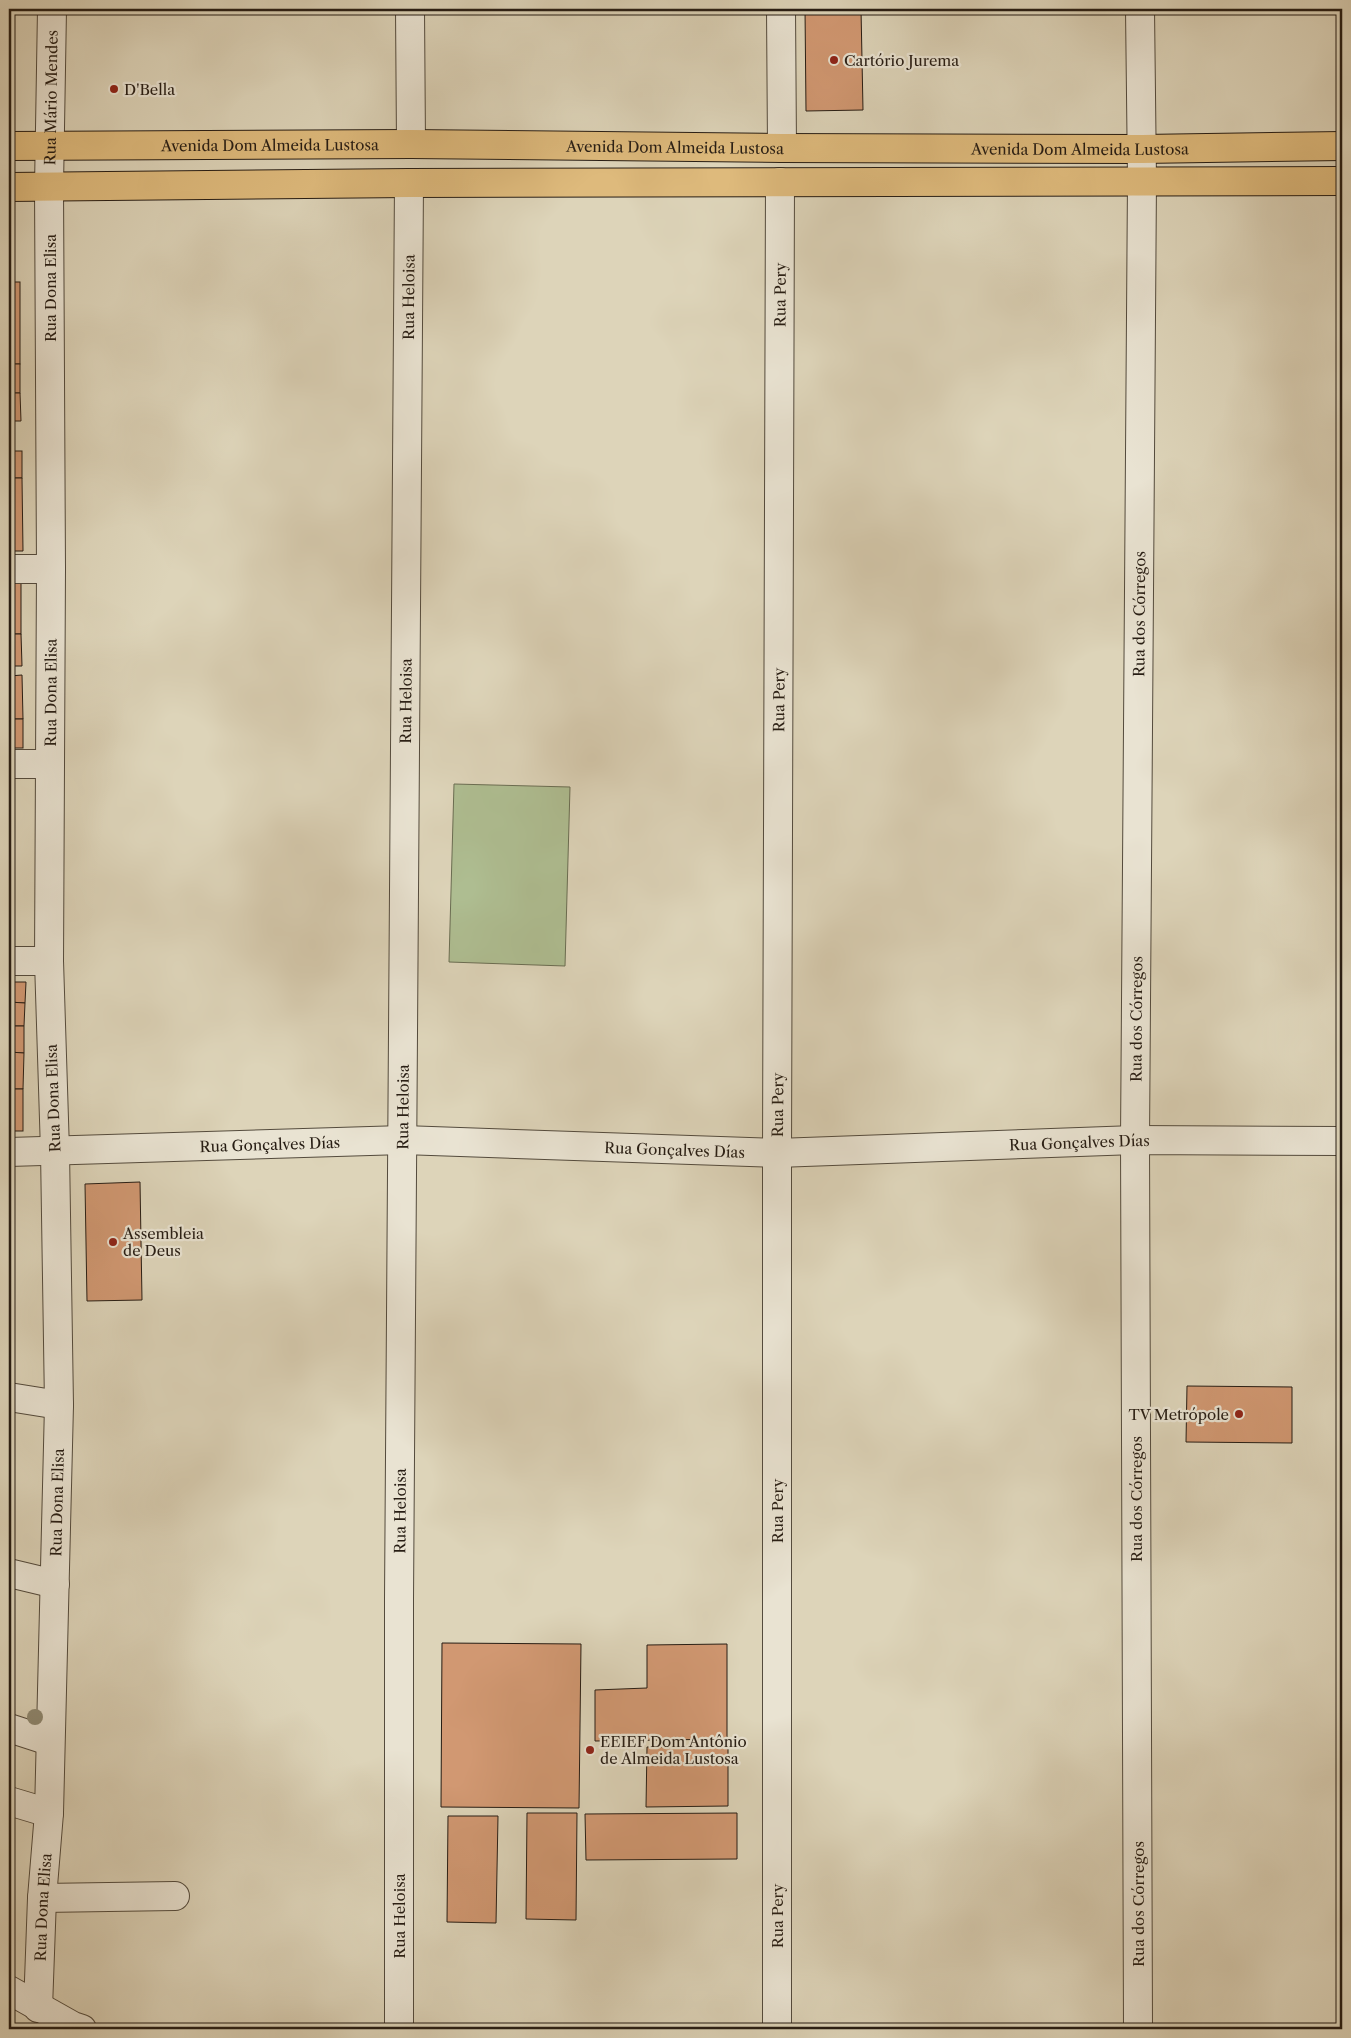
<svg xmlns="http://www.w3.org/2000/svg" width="1351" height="2038" viewBox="0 0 1351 2038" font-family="'Libre Caslon Text',serif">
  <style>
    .green { fill: #aebd91; stroke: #6a6d52 }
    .building { fill: #d19872; stroke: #271d14 }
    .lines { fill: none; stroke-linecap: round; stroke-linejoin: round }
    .street-casing { stroke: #544b3d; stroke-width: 30 }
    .primary-casing { stroke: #271d14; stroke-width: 30 }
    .street { stroke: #e9e3d2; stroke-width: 28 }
    .primary { stroke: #deba7c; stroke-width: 28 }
    .tree { fill: #8f8a73 }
    .poi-dot { fill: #8f2418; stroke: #e9e3d2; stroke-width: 2 }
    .labels { text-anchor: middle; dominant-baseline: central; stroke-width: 4.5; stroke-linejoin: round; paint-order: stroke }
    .poi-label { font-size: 15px; fill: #271d14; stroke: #e9e3d2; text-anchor: start }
    .street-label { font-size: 15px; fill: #271d14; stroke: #e9e3d2 }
  </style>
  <rect width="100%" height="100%" fill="#ddd4b9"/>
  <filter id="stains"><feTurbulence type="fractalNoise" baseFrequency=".004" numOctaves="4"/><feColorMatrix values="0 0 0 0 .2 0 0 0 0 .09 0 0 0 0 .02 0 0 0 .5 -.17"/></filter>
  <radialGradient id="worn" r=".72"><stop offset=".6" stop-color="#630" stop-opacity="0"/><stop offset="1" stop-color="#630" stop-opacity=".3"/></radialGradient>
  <path class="green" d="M 454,784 L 570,787 L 565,966 L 449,962 Z"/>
  <g class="building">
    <path d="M 805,9 L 861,9 L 863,110 L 806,111 Z"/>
    <rect x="9" y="282" width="11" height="82"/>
    <rect x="9" y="364" width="11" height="29"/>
    <path d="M 9,393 L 20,393 L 21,421 L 9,421 Z"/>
    <rect x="9" y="451" width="13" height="27"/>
    <path d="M 9,478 L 22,478 L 23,551 L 9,551 Z"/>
    <rect x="9" y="575" width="12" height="59"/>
    <path d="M 9,634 L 21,634 L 22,666 L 9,666 Z"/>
    <path d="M 22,675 L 23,719 L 9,719 L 9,676 Z"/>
    <rect x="9" y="719" width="14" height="29"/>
    <path d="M 9,785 L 12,785 L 11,803 L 9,803 Z"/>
    <path d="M 9,803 L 11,803 L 12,821 L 9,821 Z"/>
    <path d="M 9,821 L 12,821 L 11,838 L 9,838 Z"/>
    <rect x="9" y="838" width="2" height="19"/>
    <rect x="9" y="888" width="4" height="51"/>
    <path d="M 9,982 L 26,982 L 25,1003 L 9,1002 Z"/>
    <path d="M 9,1002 L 25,1003 L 24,1026 L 9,1026 Z"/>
    <path d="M 9,1026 L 24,1026 L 24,1053 L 9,1052 Z"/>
    <path d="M 9,1052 L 24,1053 L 23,1089 L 9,1089 Z"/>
    <rect x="9" y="1089" width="14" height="42"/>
    <path d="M 140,1182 L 142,1300 L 87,1301 L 85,1184 Z"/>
    <path d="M 1187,1386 L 1292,1387 L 1292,1443 L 1186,1442 Z"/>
    <path d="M 442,1643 L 581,1644 L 579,1808 L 441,1807 Z"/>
    <path d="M 727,1644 L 727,1739 L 595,1741 L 595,1690 L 647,1688 L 647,1645 Z"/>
    <path d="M 728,1746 L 728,1806 L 646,1807 L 647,1747 Z"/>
    <path d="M 527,1813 L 577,1813 L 576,1920 L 526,1919 Z"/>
    <path d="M 737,1813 L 737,1859 L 586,1860 L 585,1814 Z"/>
    <path d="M 448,1816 L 498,1816 L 496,1923 L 447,1922 Z"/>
  </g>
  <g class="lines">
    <g class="street-casing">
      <g id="street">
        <path d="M 410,9 L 411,144"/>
        <path d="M 781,9 L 782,148"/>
        <path d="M 9,569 L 51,569"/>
        <path d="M 9,764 L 50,764"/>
        <path d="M 9,961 L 49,961"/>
        <path id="s1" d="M 9,1152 L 403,1140 L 777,1153 L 1135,1140 L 1342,1141"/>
        <path d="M 9,1397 L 59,1405"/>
        <path d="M 9,1573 L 55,1584"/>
        <path d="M 9,1728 L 49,1741"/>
        <path d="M 9,1801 L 49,1813"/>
        <path d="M 42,1898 L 175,1896"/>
        <path d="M 9,1990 L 73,2026 L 82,2029"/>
        <path id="s2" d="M 38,2008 L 42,1898 L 49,1813 L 59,1405 L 55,1151 L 49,961 L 51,569 L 49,187 L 52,9"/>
        <path id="s3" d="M 399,2029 L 399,1599 L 409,183"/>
        <path id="s4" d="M 777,2029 L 777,1153 L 780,182"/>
        <path id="s5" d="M 1138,2029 L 1135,1140 L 1142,180 L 1140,9"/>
      </g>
    </g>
    <g class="primary-casing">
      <g id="primary">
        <path id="s6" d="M 9,146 L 411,144 L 782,148 L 1142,149 L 1342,146"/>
        <path d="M 9,187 L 409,183 L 1342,181"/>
      </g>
    </g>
    <use href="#street" class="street"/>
    <use href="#primary" class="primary"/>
  </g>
  <circle class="tree" cx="35" cy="1717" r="8"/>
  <g class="poi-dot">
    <circle cx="834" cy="60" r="5"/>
    <circle cx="114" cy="89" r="5"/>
    <circle cx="113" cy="1242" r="5"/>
    <circle cx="1239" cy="1414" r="5"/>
    <circle cx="590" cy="1750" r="5"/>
  </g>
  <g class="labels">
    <g class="poi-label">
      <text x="844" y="60">Cartório Jurema</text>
      <text x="124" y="89">D'Bella</text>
      <text x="123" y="1233">Assembleia<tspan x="123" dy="17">de Deus</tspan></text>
      <text x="1229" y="1414" text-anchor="end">TV Metrópole</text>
      <text x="600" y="1741">EEIEF Dom Antônio<tspan x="600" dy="17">de Almeida Lustosa</tspan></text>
    </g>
    <g class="street-label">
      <text stroke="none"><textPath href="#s2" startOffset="1911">Rua Mário Mendes</textPath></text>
      <text stroke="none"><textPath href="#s6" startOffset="261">Avenida Dom Almeida Lustosa</textPath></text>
      <text stroke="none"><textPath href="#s6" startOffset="666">Avenida Dom Almeida Lustosa</textPath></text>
      <text stroke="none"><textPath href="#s6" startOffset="1071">Avenida Dom Almeida Lustosa</textPath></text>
      <text transform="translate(50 288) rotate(-90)">Rua Dona Elisa</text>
      <text stroke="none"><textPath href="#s3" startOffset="1732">Rua Heloisa</textPath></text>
      <text stroke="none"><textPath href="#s4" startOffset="1734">Rua Pery</textPath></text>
      <text stroke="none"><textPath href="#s5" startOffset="1415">Rua dos Córregos</textPath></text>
      <text stroke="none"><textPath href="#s2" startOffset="1316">Rua Dona Elisa</textPath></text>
      <text stroke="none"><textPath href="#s3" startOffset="1328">Rua Heloisa</textPath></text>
      <text stroke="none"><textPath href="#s4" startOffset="1329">Rua Pery</textPath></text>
      <text stroke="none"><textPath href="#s5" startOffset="1010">Rua dos Córregos</textPath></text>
      <text transform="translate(53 1098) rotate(-92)">Rua Dona Elisa</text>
      <text stroke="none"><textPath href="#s3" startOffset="922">Rua Heloisa</textPath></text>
      <text stroke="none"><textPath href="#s4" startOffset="924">Rua Pery</textPath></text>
      <text stroke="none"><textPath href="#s1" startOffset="1071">Rua Gonçalves Días</textPath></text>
      <text stroke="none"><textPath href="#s1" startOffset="261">Rua Gonçalves Días</textPath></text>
      <text stroke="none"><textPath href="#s1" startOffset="666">Rua Gonçalves Días</textPath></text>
      <text transform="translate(1136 1499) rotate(-90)">Rua dos Córregos</text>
      <text stroke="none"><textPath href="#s2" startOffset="506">Rua Dona Elisa</textPath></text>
      <text stroke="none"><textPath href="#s3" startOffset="518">Rua Heloisa</textPath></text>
      <text transform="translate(777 1511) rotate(-90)">Rua Pery</text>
      <text transform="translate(1138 1904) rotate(-90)">Rua dos Córregos</text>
      <text stroke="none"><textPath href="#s2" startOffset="101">Rua Dona Elisa</textPath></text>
      <text transform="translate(399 1916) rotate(-90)">Rua Heloisa</text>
      <text transform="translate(777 1916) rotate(-90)">Rua Pery</text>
    </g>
  </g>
  <rect width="1351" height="2038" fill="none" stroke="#ddd4b9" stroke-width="30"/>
  <rect x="10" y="10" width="1331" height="2018" fill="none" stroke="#271d14" stroke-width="2.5"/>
  <rect x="15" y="15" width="1321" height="2008" fill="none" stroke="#271d14"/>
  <rect width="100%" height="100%" filter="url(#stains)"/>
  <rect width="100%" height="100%" fill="url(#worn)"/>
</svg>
